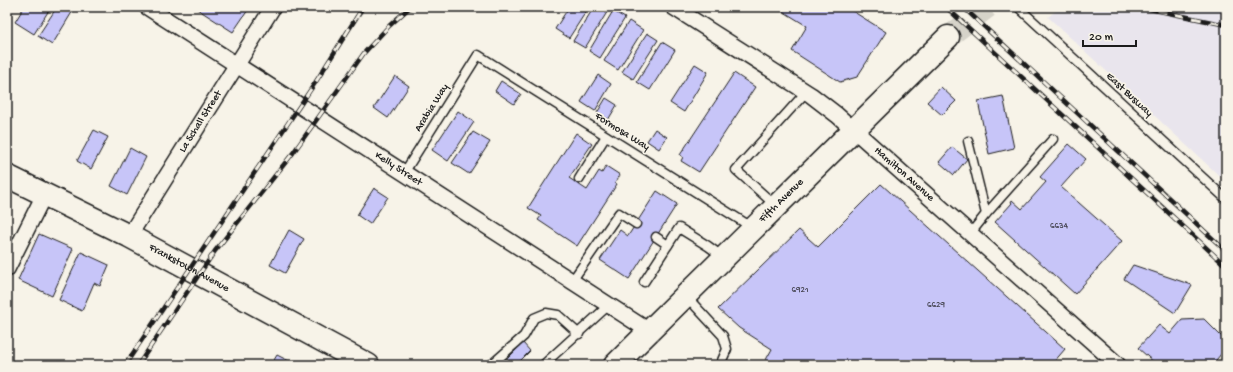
<svg xmlns="http://www.w3.org/2000/svg" width="1233" height="372" viewBox="0 0 1233 372" font-family="'Gochi Hand',sans-serif">
  <style>
    .built { fill: #e9e5ed }
    .building { fill: #c7c5f8; stroke: #1c1c1c }
    .lines { fill: none; stroke-linecap: round; stroke-linejoin: round }
    .trunk-tunnel { stroke: #d6d3c9; stroke-width: 22; stroke-dasharray: 22 11; stroke-linecap: butt }
    .service-casing { stroke: #1c1c1c; stroke-width: 11 }
    .minor-casing { stroke: #1c1c1c; stroke-width: 18 }
    .secondary-casing { stroke: #1c1c1c; stroke-width: 25 }
    .trunk-casing { stroke: #1c1c1c; stroke-width: 25 }
    .service { stroke: #f7f3e8; stroke-width: 8 }
    .minor { stroke: #f7f3e8; stroke-width: 15 }
    .secondary { stroke: #f7f3e8; stroke-width: 22 }
    .trunk { stroke: #f7f3e8; stroke-width: 22 }
    .rail-casing { stroke: #1c1c1c; stroke-width: 4.5 }
    .rail { stroke: #f7f3e8; stroke-width: 3; stroke-dasharray: 9; stroke-linecap: butt }
    .labels { text-anchor: middle; dominant-baseline: central; stroke-width: 3.5; stroke-linejoin: round; paint-order: stroke }
    .number-label { font-size: 9px; fill: #474653 }
    .street-label { font-size: 11px; fill: #1c1c1c; stroke: #f7f3e8 }
  </style>
  <rect width="100%" height="100%" fill="#f7f3e8"/>
  <filter id="ink" filterUnits="userSpaceOnUse"><feTurbulence type="fractalNoise" baseFrequency=".025" numOctaves="2"/><feDisplacementMap in="SourceGraphic" scale="8" xChannelSelector="R" yChannelSelector="G"/><feConvolveMatrix kernelMatrix="1 2 1 2 8 2 1 2 1" color-interpolation-filters="sRGB"/></filter>
  <g filter="url(#ink)">
    <path class="built" d="M 1061,7 L 1226,7 L 1226,182 L 1048,17 Z"/>
    <g class="building">
      <path d="M 24,7 L 51,7 L 34,34 L 15,22 Z"/>
      <path d="M 57,7 L 71,7 L 74,9 L 52,45 L 38,36 Z"/>
      <path d="M 194,7 L 250,7 L 233,32 Z"/>
      <path d="M 569,7 L 589,7 L 569,38 L 555,29 Z"/>
      <path d="M 594,7 L 607,7 L 609,9 L 585,48 L 573,41 Z"/>
      <path d="M 776,7 L 846,7 L 886,32 L 857,77 L 840,82 L 792,51 L 807,26 Z"/>
      <path d="M 613,11 L 625,18 L 600,58 L 589,51 Z"/>
      <path d="M 629,21 L 643,30 L 618,70 L 604,61 Z"/>
      <path d="M 647,33 L 658,40 L 633,79 L 622,72 Z"/>
      <path d="M 662,42 L 675,50 L 650,90 L 637,82 Z"/>
      <path d="M 695,64 L 708,72 L 684,112 L 670,103 Z"/>
      <path d="M 734,73 L 755,87 L 699,172 L 681,161 L 683,157 L 680,155 Z"/>
      <path d="M 598,75 L 611,84 L 595,111 L 581,102 Z"/>
      <path d="M 395,76 L 409,86 L 388,118 L 374,108 Z"/>
      <path d="M 501,81 L 521,94 L 514,104 L 495,91 Z"/>
      <path d="M 941,87 L 956,101 L 942,115 L 927,102 Z"/>
      <path d="M 1003,96 L 1014,148 L 989,154 L 978,101 Z"/>
      <path d="M 606,98 L 617,105 L 608,120 L 597,113 Z"/>
      <path d="M 458,111 L 474,122 L 448,161 L 432,150 Z"/>
      <path d="M 655,129 L 667,137 L 659,149 L 647,141 Z"/>
      <path d="M 94,130 L 108,137 L 91,169 L 77,161 Z"/>
      <path d="M 473,132 L 490,142 L 469,174 L 452,163 Z"/>
      <path d="M 576,133 L 592,144 L 569,178 L 587,190 L 599,171 L 602,173 L 606,166 L 620,175 L 615,183 L 617,184 L 577,246 L 538,220 L 541,216 L 528,208 Z"/>
      <path d="M 1069,144 L 1086,159 L 1061,187 L 1122,241 L 1075,294 L 995,222 L 1012,203 L 1011,202 L 1012,200 L 1022,209 L 1046,182 L 1040,177 Z"/>
      <path d="M 952,147 L 967,159 L 954,175 L 939,162 Z"/>
      <path d="M 130,148 L 146,157 L 127,195 L 111,186 Z"/>
      <path d="M 881,184 L 1065,349 L 1053,363 L 1055,365 L 763,365 L 772,349 L 739,328 L 718,309 L 799,230 L 818,247 Z"/>
      <path d="M 374,188 L 388,197 L 370,224 L 357,215 Z"/>
      <path d="M 657,191 L 677,204 L 629,279 L 600,260 L 620,230 L 628,236 Z"/>
      <path d="M 289,230 L 304,239 L 285,273 L 270,265 Z"/>
      <path d="M 39,234 L 73,249 L 52,296 L 18,280 Z"/>
      <path d="M 81,252 L 109,265 L 100,286 L 94,283 L 82,311 L 59,300 Z"/>
      <path d="M 1133,265 L 1192,285 L 1175,313 L 1124,279 Z"/>
      <path d="M 1204,319 L 1226,341 L 1226,348 L 1212,365 L 1206,365 L 1202,362 L 1200,365 L 1157,365 L 1138,348 L 1159,325 L 1170,334 L 1182,320 Z"/>
      <path d="M 523,343 L 530,351 L 516,365 L 501,365 Z"/>
      <path d="M 277,355 L 289,361 L 287,365 L 271,365 Z"/>
    </g>
    <g class="lines">
      <path class="trunk-tunnel" d="M 948,37 L 988,7"/>
      <g class="service-casing">
        <g id="service">
          <path d="M 1018,7 L 1226,199"/>
          <path d="M 968,141 L 986,214"/>
          <path d="M 404,173 L 478,55 L 753,228"/>
          <path d="M 579,179 L 606,136"/>
          <path d="M 775,205 L 736,170 L 806,92"/>
          <path d="M 970,234 L 986,214 L 1053,139"/>
          <path d="M 656,237 L 668,245"/>
          <path d="M 572,281 L 619,213 L 636,224"/>
          <path d="M 644,282 L 679,228 L 708,246 L 723,257"/>
          <path d="M 686,296 L 723,336 L 727,349 L 720,365"/>
          <path d="M 491,365 L 524,336 L 534,318 L 546,313 L 558,315 L 579,334"/>
          <path d="M 543,365 L 609,305"/>
        </g>
      </g>
      <g class="minor-casing">
        <g id="minor">
          <path id="s1" d="M 147,7 L 649,331"/>
          <path id="s2" d="M 673,7 L 811,95 L 837,115 L 1118,365"/>
          <path id="s3" d="M 129,236 L 273,7"/>
          <path d="M 7,269 L 44,195"/>
        </g>
      </g>
      <g class="secondary-casing">
        <g id="secondary">
          <path id="s4" d="M 7,176 L 129,236 L 368,365"/>
        </g>
      </g>
      <g class="trunk-casing">
        <g id="trunk">
          <path id="s5" d="M 615,365 L 948,37"/>
        </g>
      </g>
      <use href="#service" class="service"/>
      <use href="#minor" class="minor"/>
      <use href="#secondary" class="secondary"/>
      <use href="#trunk" class="trunk"/>
      <g class="rail-casing">
        <g id="rail">
          <path d="M 946,7 L 1226,266"/>
          <path d="M 963,7 L 1226,251"/>
          <path d="M 1140,7 L 1226,25"/>
          <path d="M 125,365 L 315,83 L 363,7"/>
          <path d="M 138,365 L 215,251 L 293,153 L 364,53 L 388,27 L 410,7"/>
        </g>
      </g>
      <use href="#rail" class="rail"/>
    </g>
  </g>
  <g class="labels">
    <g class="number-label">
      <text x="1059" y="226">6634</text>
      <text x="800" y="290">6921</text>
      <text x="936" y="305">6629</text>
    </g>
    <g class="street-label">
      <text transform="translate(1129 95) rotate(43)">East Busway</text>
      <text transform="translate(432 108) rotate(-58)">Arabia Way</text>
      <text stroke="none"><textPath href="#s3" startOffset="135">La Schall Street</textPath></text>
      <text transform="translate(622 132) rotate(32)">Formosa Way</text>
      <text stroke="none"><textPath href="#s1" startOffset="299">Kelly Street</textPath></text>
      <text stroke="none"><textPath href="#s2" startOffset="286">Hamilton Avenue</textPath></text>
      <text stroke="none"><textPath href="#s5" startOffset="234">Fifth Avenue</textPath></text>
      <text stroke="none"><textPath href="#s4" startOffset="204">Frankstown Avenue</textPath></text>
    </g>
  </g>
  <rect width="1233" height="372" fill="none" stroke="#f7f3e8" stroke-width="24"/>
  <rect x="12" y="12" width="1209" height="348" fill="none" stroke="#1c1c1c" stroke-width="1.5" filter="url(#ink)"/>
  <path d="M1083 40v6h53v-6" fill="none" stroke="#1c1c1c" stroke-width="2"/>
  <text x="1089" y="40" font-size="12" fill="#1c1c1c" stroke="#f7f3e8" stroke-width="3" paint-order="stroke">20 m</text>
</svg>
